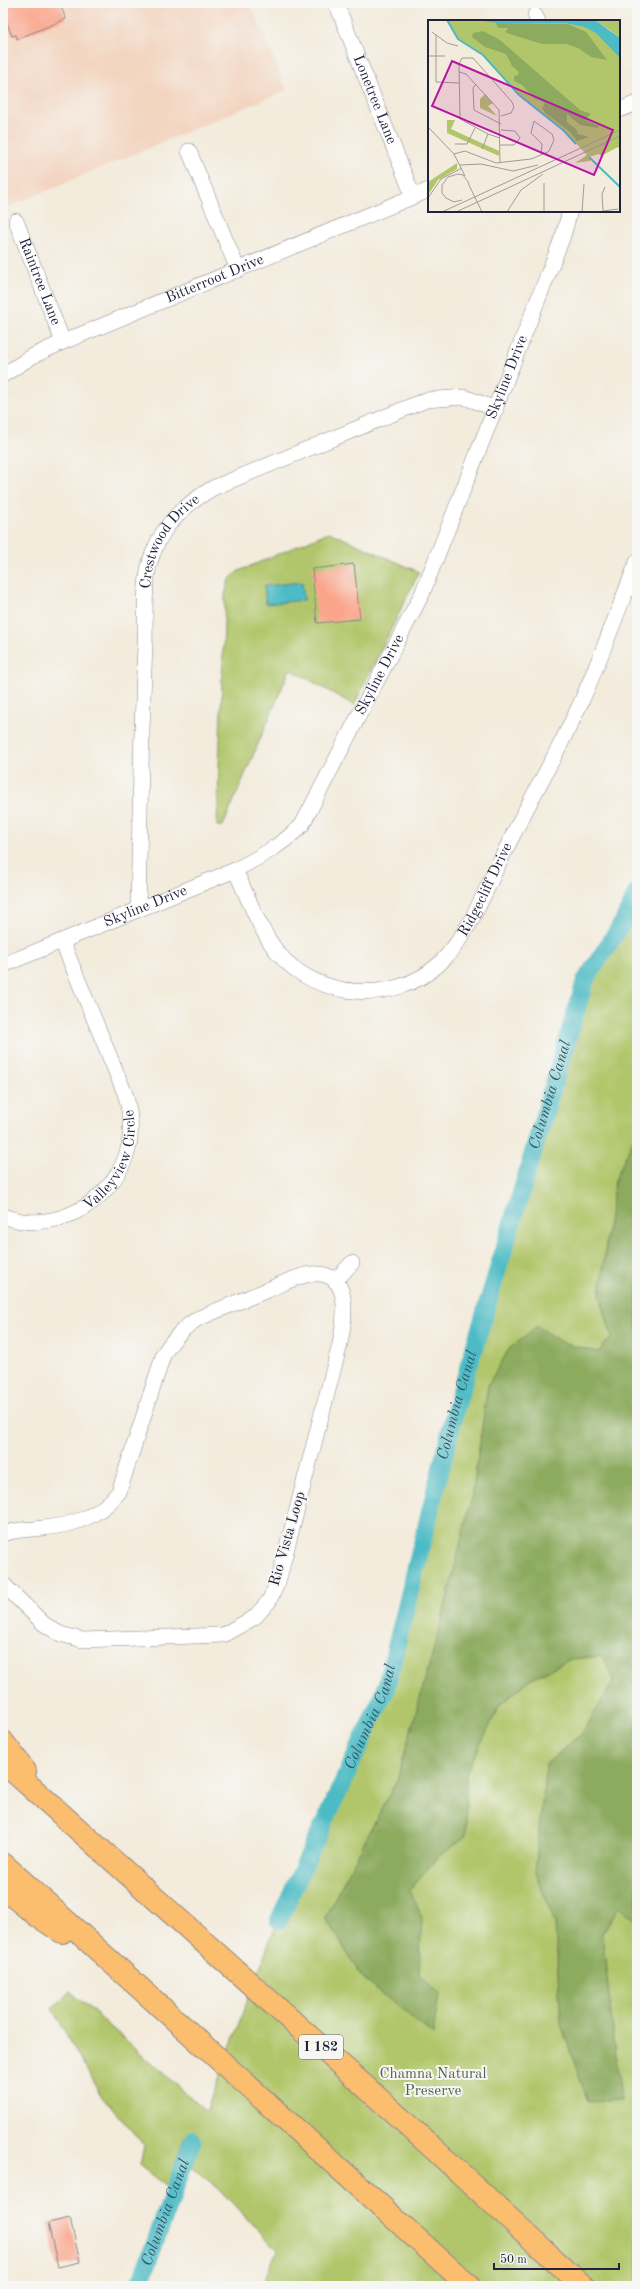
<svg xmlns="http://www.w3.org/2000/svg" width="640" height="2289" viewBox="0 0 640 2289" font-family="'Old Standard TT',serif">
  <style>
    .built { fill: #f3d4bf }
    .green { fill: #b1c66a; stroke: #6a7452 }
    .forest { fill: #8cab5e; stroke: #57664c }
    .water { fill: #4dbbc5; stroke: #386e80 }
    .lines { fill: none; stroke-linecap: round; stroke-linejoin: round }
    .canal { stroke: #4dbbc5; stroke-width: 18 }
    .building { fill: #faa58b }
    .street-casing { stroke: #8a868b; stroke-width: 16 }
    .highway-casing { stroke: #8a868b; stroke-width: 24 }
    .street { stroke: #fff; stroke-width: 15 }
    .highway { stroke: #fbbd6e; stroke-width: 22 }
    .labels { text-anchor: middle; dominant-baseline: central; stroke-width: 4; stroke-linejoin: round; paint-order: stroke }
    .shield { fill: #f6f6f2; stroke: #626272; stroke-width: 1 }
    .shield-label { font-size: 14px; font-weight: bold; fill: #22223b }
    .street-label { font-size: 15px; fill: #22223b; stroke: #f6f6f2 }
    .park-label { font-size: 15px; fill: #545b4b; stroke: #f6f6f2 }
    .water-label { font-size: 16px; font-style: italic; fill: #31586b; stroke: #f6f6f2 }
    .inset-river { fill: none; stroke: #4dbbc5; stroke-width: 2 }
    .inset-road { fill: none; stroke: #9f9b9b; stroke-width: 1 }
    .view { fill: #b5179e; fill-opacity: 0.15; stroke: #b5179e; stroke-width: 2 }
    .inset-edge { fill: none; stroke: #22223b; stroke-width: 2 }
  </style>
  <rect width="100%" height="100%" fill="#f6f6f2"/>
  <filter id="ink" filterUnits="userSpaceOnUse"><feTurbulence type="fractalNoise" baseFrequency=".025" numOctaves="2"/><feDisplacementMap in="SourceGraphic" scale="8" xChannelSelector="R" yChannelSelector="G"/><feConvolveMatrix kernelMatrix="1 2 1 2 8 2 1 2 1" color-interpolation-filters="sRGB"/></filter>
  <filter id="wash" filterUnits="userSpaceOnUse"><feTurbulence type="fractalNoise" baseFrequency=".012" numOctaves="4" result="noise"/><feDisplacementMap in="SourceGraphic" scale="16" xChannelSelector="R" yChannelSelector="G"/><feGaussianBlur stdDeviation="0.9" result="paint"/><feColorMatrix in="noise" values="0 0 0 0 0 0 0 0 0 0 0 0 0 0 0 0 0 1.4 0 .05"/><feComposite in="paint" operator="in"/></filter>
  <g filter="url(#wash)">
    <rect width="100%" height="100%" fill="#f3ebdb"/>
    <path class="built" d="M 3,3 L 250,3 L 287,90 L 3,209 Z"/>
    <g class="green">
      <path d="M 329,532 L 419,572 L 354,705 L 290,669 L 223,826 L 217,826 L 225,595 L 229,580 L 237,572 Z"/>
      <path d="M 637,892 L 637,2286 L 261,2286 L 277,2251 L 219,2189 L 187,2163 L 195,2141 L 184,2138 L 167,2187 L 140,2166 L 144,2145 L 102,2097 L 52,2009 L 70,1991 L 206,2111 L 278,1919 L 385,1691 L 456,1408 L 585,981 L 623,922 Z"/>
    </g>
    <path class="forest" d="M 637,1131 L 637,1921 L 618,1907 L 602,1934 L 621,2100 L 588,2102 L 561,2024 L 555,1923 L 535,1872 L 546,1764 L 582,1733 L 614,1681 L 603,1656 L 571,1659 L 532,1678 L 500,1705 L 466,1773 L 466,1836 L 437,1858 L 410,1889 L 422,1918 L 419,1974 L 439,1994 L 433,2035 L 362,1977 L 325,1917 L 397,1780 L 442,1619 L 472,1496 L 488,1385 L 509,1349 L 537,1326 L 565,1344 L 598,1352 L 612,1337 L 600,1295 L 607,1236 L 615,1180 Z"/>
    <path class="water" d="M 302,582 L 304,600 L 266,604 L 264,586 Z"/>
    <g class="lines">
      <g class="canal">
        <path id="s1" d="M 279,1920 L 385,1691 L 456,1408 L 585,981 L 623,922 L 637,892"/>
        <path id="s2" d="M 139,2286 L 193,2140"/>
      </g>
    </g>
    <g id="blocks">
      <g class="building">
        <path d="M 3,3 L 59,3 L 66,19 L 17,39 L 16,35 L 12,36 L 3,13 Z"/>
        <path d="M 354,564 L 360,619 L 317,623 L 312,569 Z"/>
        <path d="M 70,2218 L 80,2262 L 58,2267 L 48,2223 Z"/>
      </g>
    </g>
  </g>
  <g filter="url(#ink)">
    <use href="#blocks" fill-opacity="0" stroke="#8a868b" stroke-width="1"/>
    <g class="lines">
      <g class="street-casing">
        <g id="street">
          <path id="s3" d="M 336,3 L 413,196"/>
          <path d="M 535,15 L 538,21"/>
          <path d="M 619,110 L 637,103"/>
          <path d="M 189,151 L 238,270"/>
          <path id="s4" d="M 16,221 L 63,342"/>
          <path id="s5" d="M 3,375 L 33,356 L 63,342 L 429,190"/>
          <path id="s6" d="M 235,870 C 248,897 259,929 278,953 C 316,999 394,1005 438,965 C 469,937 487,885 506,849 C 530,799 559,751 582,700 C 602,655 619,608 637,562"/>
          <path id="s7" d="M 138,909 C 140,822 141,734 145,646 C 146,617 142,581 153,553 C 164,523 186,504 213,488 L 426,400 L 464,397 L 496,409"/>
          <path id="s8" d="M 3,965 L 235,870 C 260,857 282,845 302,825 L 422,594 L 563,236 L 570,211"/>
          <path id="s9" d="M 3,1216 C 52,1235 109,1205 126,1156 C 133,1137 131,1116 126,1096 L 62,941"/>
          <path d="M 335,1281 L 352,1263"/>
          <path d="M 3,1534 C 16,1529 29,1530 43,1528 C 74,1525 99,1517 119,1492 L 164,1353 C 173,1339 183,1328 197,1319 C 220,1309 243,1300 265,1291 C 280,1285 295,1276 311,1274 C 353,1270 345,1318 340,1344 L 278,1582 L 269,1601 L 255,1617 L 223,1635 L 83,1640 L 60,1634 L 44,1624 L 3,1584"/>
        </g>
      </g>
      <g class="highway-casing">
        <g id="highway">
          <path d="M 3,1742 L 25,1771"/>
          <path d="M 3,1762 L 399,2117 L 583,2286"/>
          <path d="M 3,1864 L 469,2286"/>
          <path d="M 3,1888 L 35,1914 L 62,1932"/>
        </g>
      </g>
      <use href="#street" class="street"/>
      <use href="#highway" class="highway"/>
    </g>
  </g>
  <g class="labels">
    <rect class="shield" x="299" y="2035" width="44" height="24" rx="3"/>
    <g class="shield-label">
      <text x="321" y="2047">I 182</text>
    </g>
    <g class="street-label">
      <text stroke="none"><textPath href="#s3" startOffset="104">Lonetree Lane</textPath></text>
      <text stroke="none"><textPath href="#s5" startOffset="233">Bitterroot Drive</textPath></text>
      <text stroke="none"><textPath href="#s4" startOffset="65">Raintree Lane</textPath></text>
      <text stroke="none"><textPath href="#s8" startOffset="825">Skyline Drive</textPath></text>
      <text stroke="none"><textPath href="#s7" startOffset="375">Crestwood Drive</textPath></text>
      <text stroke="none"><textPath href="#s8" startOffset="501">Skyline Drive</textPath></text>
      <text stroke="none"><textPath href="#s6" startOffset="361">Ridgecliff Drive</textPath></text>
      <text stroke="none"><textPath href="#s8" startOffset="154">Skyline Drive</textPath></text>
      <text stroke="none"><textPath href="#s9" startOffset="142">Valleyview Circle</textPath></text>
      <text transform="translate(288 1539) rotate(-74)">Rio Vista Loop</text>
    </g>
    <g class="park-label">
      <text x="433" y="2074">Chamna Natural<tspan x="433" dy="17">Preserve</tspan></text>
    </g>
    <g class="water-label">
      <text stroke="none"><textPath href="#s1" startOffset="871">Columbia Canal</textPath></text>
      <text stroke="none"><textPath href="#s1" startOffset="547">Columbia Canal</textPath></text>
      <text stroke="none"><textPath href="#s1" startOffset="223">Columbia Canal</textPath></text>
      <text stroke="none"><textPath href="#s2" startOffset="78">Columbia Canal</textPath></text>
    </g>
  </g>
  <g transform="translate(428 20)">
    <rect width="192" height="192" fill="#f3ebdb"/>
    <path d="M 19,0 L 135,0 L 165,8 L 192,32 L 192,130 L 190,127 L 173,136 L 171,134 L 161,137 L 163,140 L 161,141 L 147,143 L 159,135 L 135,110 L 91,75 L 55,35 L 30,19 ZM 167,0 L 192,0 L 192,18 L 183,11 ZM 57,74 L 65,83 L 60,86 L 69,96 L 52,88 L 52,79 ZM 19,100 L 27,100 L 23,109 L 71,131 L 71,136 L 19,113 ZM 29,143 L 29,149 L 10,160 L 0,175 L 0,162 Z" fill="#b1c66a"/>
    <path d="M 68,3 L 140,4 L 158,12 L 179,40 L 163,37 L 150,28 L 138,24 L 114,24 L 82,14 L 77,12 L 80,8 L 70,8 ZM 55,11 L 72,20 L 152,90 L 163,94 L 157,100 L 171,106 L 170,108 L 152,105 L 139,94 L 139,102 L 148,109 L 150,114 L 161,117 L 149,121 L 142,112 L 117,93 L 114,88 L 117,83 L 106,78 L 94,65 L 86,61 L 86,56 L 90,55 L 91,52 L 84,46 L 78,34 L 57,27 L 44,17 L 45,13 Z" fill="#8cab5e"/>
    <path d="M 49,0 L 167,0 L 192,18 L 192,38 L 168,13 L 157,7 L 137,3 L 68,3 Z" fill="#4dbbc5"/>
    <path class="inset-river" d="M 19,0 L 30,19 L 55,35 L 91,75 L 135,110 L 148,124M 161,137 L 192,167"/>
    <path class="inset-road" d="M 4,12 L 19,23 L 30,26M 8,15 L 8,62 L 31,63M 0,36 L 17,36M 31,52 L 38,54 L 71,90 L 72,143M 48,64 L 45,68 L 46,90 L 73,104M 0,107 L 26,134 L 37,156M 72,118 L 60,114 L 32,99 L 31,44 L 34,38 L 45,38 L 84,82 L 86,87 L 83,93 L 73,96M 27,124 L 39,124 L 47,108M 72,125 L 86,125 L 92,118 L 87,111 L 73,110M 54,129 L 60,114M 26,134 L 37,131 L 68,143 L 103,139 L 120,132 L 121,131 L 126,120 L 124,114 L 106,101 L 103,113 L 114,124 L 113,135M 32,145 L 53,144 L 85,151 L 110,145M 40,163 L 54,192M 0,178 L 13,159 L 34,148M 34,180 L 26,182 L 18,178 L 14,173 L 14,165 L 20,157 L 30,154 L 35,155 L 41,163M 175,191 L 174,174 L 177,167M 175,191 L 190,189M 14,192 L 192,110M 28,192 L 192,116M 79,192 L 93,170 L 115,154M 116,192 L 116,163M 154,192 L 156,164"/>
    <path class="view" d="M 24,41 L 185,110 L 166,155 L 4,86 Z"/>
    <rect width="192" height="192" class="inset-edge"/>
  </g>
  <rect width="640" height="2289" fill="none" stroke="#f6f6f2" stroke-width="16"/>
  <path d="M494 2263v6h125v-6" fill="none" stroke="#22223b" stroke-width="2"/>
  <text x="500" y="2263" font-size="12" fill="#22223b" stroke="#f6f6f2" stroke-width="3" paint-order="stroke">50 m</text>
</svg>
